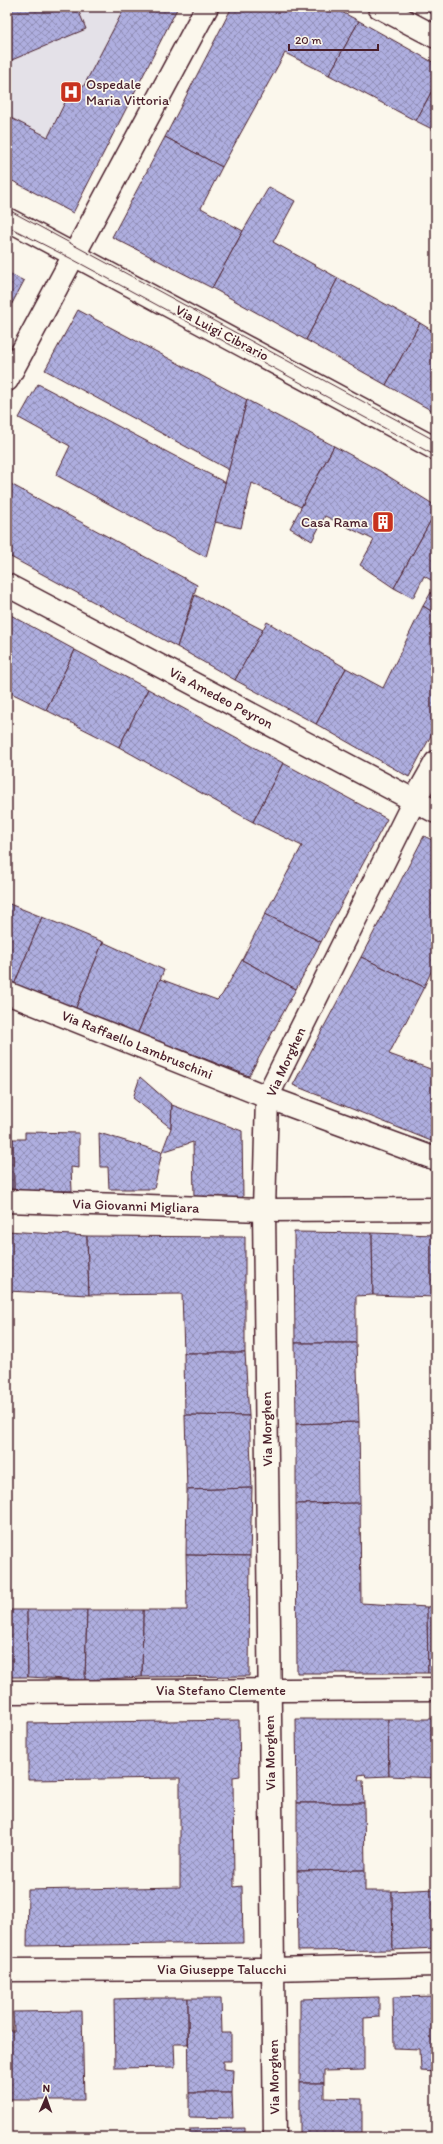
<svg xmlns="http://www.w3.org/2000/svg" width="443" height="2144" viewBox="0 0 443 2144" font-family="Itim,sans-serif">
  <style>
    .built { fill: #e4e1e8 }
    .building { fill: url(#building-cross-hatch); stroke: #4a1f2b }
    .lines { fill: none; stroke-linecap: round; stroke-linejoin: round }
    .street-casing { stroke: #4a1f2b; stroke-width: 25 }
    .secondary-casing { stroke: #4a1f2b; stroke-width: 25 }
    .street { stroke: #fbf7ec; stroke-width: 22 }
    .secondary { stroke: #fbf7ec; stroke-width: 22 }
    .tram { stroke: #4a1f2b; stroke-width: 1 }
    .labels { text-anchor: middle; dominant-baseline: central; stroke-width: 3.5; stroke-linejoin: round; paint-order: stroke }
    .poi-label { font-size: 14px; fill: #4a1f2b; stroke: #fbf7ec; text-anchor: start }
    .street-label { font-size: 14px; fill: #4a1f2b; stroke: #fbf7ec }
  </style>
  <defs>
    <pattern id="building-cross-hatch" width="8" height="8" patternUnits="userSpaceOnUse"><rect width="8" height="8" fill="#aeaedf"/><path d="M0 0l8 8M0 8l8-8" fill="none" stroke="#908db5"/></pattern>
  </defs>
  <rect width="100%" height="100%" fill="#fbf7ec"/>
  <filter id="ink" filterUnits="userSpaceOnUse"><feTurbulence type="fractalNoise" baseFrequency=".025" numOctaves="2"/><feDisplacementMap in="SourceGraphic" scale="8" xChannelSelector="R" yChannelSelector="G"/><feConvolveMatrix kernelMatrix="1 2 1 2 8 2 1 2 1" color-interpolation-filters="sRGB"/></filter>
  <g filter="url(#ink)">
    <path class="built" d="M 7,7 L 178,7 L 73,213 L 7,178 Z"/>
    <g class="building">
      <path d="M 7,7 L 77,7 L 86,29 L 7,62 Z"/>
      <path d="M 125,7 L 178,7 L 73,213 L 7,178 L 7,116 L 48,137 L 71,90 L 79,95 Z"/>
      <path d="M 232,7 L 332,7 L 359,21 L 329,75 L 285,53 L 222,167 L 165,137 Z"/>
      <path d="M 419,7 L 436,7 L 436,16 Z"/>
      <path d="M 359,21 L 436,64 L 436,83 L 416,121 L 329,75 Z"/>
      <path d="M 436,83 L 436,131 L 416,121 Z"/>
      <path d="M 165,137 L 222,167 L 201,208 L 243,231 L 212,288 L 112,237 Z"/>
      <path d="M 269,187 L 295,201 L 273,242 L 338,278 L 306,340 L 212,288 L 243,231 Z"/>
      <path d="M 7,272 L 24,281 L 7,313 Z"/>
      <path d="M 338,278 L 420,323 L 386,385 L 306,340 Z"/>
      <path d="M 78,310 L 247,400 L 229,470 L 45,370 Z"/>
      <path d="M 420,323 L 436,333 L 436,413 L 386,385 Z"/>
      <path d="M 38,384 L 226,483 L 206,557 L 56,475 L 70,446 L 19,418 Z"/>
      <path d="M 247,400 L 334,446 L 301,507 L 252,483 L 241,528 L 215,522 Z"/>
      <path d="M 334,446 L 380,471 L 436,506 L 436,511 L 394,588 L 360,565 L 374,540 L 325,516 L 312,541 L 290,528 Z"/>
      <path d="M 7,482 L 197,585 L 177,647 L 7,555 Z"/>
      <path d="M 436,511 L 436,583 L 424,576 L 413,598 L 394,588 Z"/>
      <path d="M 436,584 L 436,614 L 423,606 Z"/>
      <path d="M 195,595 L 263,630 L 235,680 L 177,647 Z"/>
      <path d="M 423,606 L 436,614 L 436,726 L 409,777 L 316,724 L 346,668 L 383,688 Z"/>
      <path d="M 7,613 L 75,650 L 46,710 L 7,691 Z"/>
      <path d="M 267,622 L 346,668 L 316,724 L 235,680 Z"/>
      <path d="M 75,650 L 148,689 L 119,747 L 46,710 Z"/>
      <path d="M 148,689 L 283,763 L 253,822 L 119,747 Z"/>
      <path d="M 283,763 L 387,819 L 321,942 L 265,914 L 302,846 L 253,822 Z"/>
      <path d="M 424,836 L 436,842 L 436,961 L 424,987 L 361,957 Z"/>
      <path d="M 7,903 L 42,917 L 14,985 L 7,982 Z"/>
      <path d="M 265,914 L 321,942 L 296,989 L 242,960 Z"/>
      <path d="M 42,917 L 103,942 L 75,1010 L 14,985 Z"/>
      <path d="M 103,942 L 164,970 L 137,1035 L 75,1010 Z"/>
      <path d="M 361,957 L 424,987 L 389,1054 L 436,1071 L 436,1143 L 293,1085 Z"/>
      <path d="M 242,960 L 296,989 L 249,1076 L 177,1048 L 137,1035 L 160,979 L 217,1000 L 222,995 Z"/>
      <path d="M 140,1077 L 172,1105 L 171,1128 L 133,1098 Z"/>
      <path d="M 172,1105 L 242,1131 L 243,1198 L 194,1198 L 193,1142 L 162,1152 L 171,1128 Z"/>
      <path d="M 25,1132 L 79,1133 L 79,1168 L 71,1167 L 72,1191 L 14,1191 L 13,1139 L 25,1139 Z"/>
      <path d="M 7,1133 L 13,1139 L 14,1191 L 7,1190 Z"/>
      <path d="M 99,1133 L 162,1152 L 154,1189 L 109,1189 L 108,1167 L 100,1167 Z"/>
      <path d="M 7,1231 L 87,1236 L 89,1295 L 7,1291 Z"/>
      <path d="M 294,1232 L 372,1233 L 373,1295 L 356,1296 L 356,1343 L 295,1343 Z"/>
      <path d="M 372,1233 L 436,1235 L 436,1297 L 373,1295 Z"/>
      <path d="M 87,1236 L 245,1237 L 245,1353 L 184,1353 L 182,1294 L 89,1295 Z"/>
      <path d="M 295,1343 L 356,1343 L 359,1422 L 296,1424 Z"/>
      <path d="M 184,1353 L 245,1353 L 249,1416 L 185,1415 Z"/>
      <path d="M 185,1415 L 249,1416 L 252,1488 L 187,1490 Z"/>
      <path d="M 359,1422 L 360,1503 L 296,1504 L 296,1424 Z"/>
      <path d="M 252,1488 L 250,1556 L 186,1555 L 187,1490 Z"/>
      <path d="M 360,1503 L 361,1603 L 427,1607 L 428,1673 L 297,1673 L 296,1504 Z"/>
      <path d="M 186,1555 L 250,1556 L 249,1676 L 142,1677 L 143,1610 L 187,1610 Z"/>
      <path d="M 436,1606 L 436,1673 L 428,1673 L 427,1607 Z"/>
      <path d="M 7,1610 L 27,1610 L 28,1677 L 7,1677 Z"/>
      <path d="M 27,1610 L 87,1610 L 85,1680 L 28,1677 Z"/>
      <path d="M 87,1610 L 143,1610 L 142,1677 L 85,1680 Z"/>
      <path d="M 296,1719 L 388,1719 L 389,1776 L 366,1777 L 365,1774 L 359,1775 L 358,1780 L 363,1780 L 364,1803 L 297,1803 Z"/>
      <path d="M 388,1719 L 436,1719 L 436,1778 L 389,1776 Z"/>
      <path d="M 239,1720 L 240,1776 L 233,1777 L 234,1887 L 242,1886 L 243,1943 L 27,1946 L 28,1890 L 180,1887 L 180,1778 L 28,1780 L 28,1723 Z"/>
      <path d="M 297,1803 L 364,1803 L 365,1870 L 297,1871 Z"/>
      <path d="M 365,1870 L 365,1891 L 392,1891 L 393,1950 L 298,1951 L 297,1871 Z"/>
      <path d="M 436,1889 L 436,1948 L 393,1950 L 392,1891 Z"/>
      <path d="M 436,1996 L 436,2072 L 421,2071 L 420,2049 L 394,2048 L 393,1997 Z"/>
      <path d="M 379,1997 L 379,2017 L 364,2018 L 364,2070 L 324,2071 L 324,2083 L 300,2083 L 300,1999 Z"/>
      <path d="M 150,1998 L 188,1998 L 188,2044 L 174,2044 L 175,2067 L 115,2068 L 114,1999 Z"/>
      <path d="M 188,1998 L 221,1998 L 222,2033 L 231,2033 L 231,2061 L 223,2061 L 223,2069 L 233,2070 L 232,2093 L 189,2093 Z"/>
      <path d="M 82,2011 L 84,2100 L 7,2100 L 7,2031 L 14,2031 L 13,2012 Z"/>
      <path d="M 300,2083 L 324,2083 L 324,2098 L 362,2099 L 362,2137 L 300,2137 Z"/>
      <path d="M 189,2093 L 232,2093 L 233,2118 L 189,2117 Z"/>
      <path d="M 245,2128 L 245,2137 L 190,2137 L 190,2129 Z"/>
    </g>
    <g class="lines">
      <g class="street-casing">
        <g id="street">
          <path d="M 379,7 L 436,37"/>
          <path d="M 7,380 L 207,7"/>
          <path d="M 7,585 L 436,812"/>
          <path d="M 7,993 L 267,1097 L 436,1159"/>
          <path d="M 7,1201 L 264,1210 L 436,1209"/>
          <path d="M 7,1692 L 436,1689"/>
          <path d="M 7,1970 L 272,1969 L 436,1965"/>
          <path d="M 275,2137 L 264,1210 L 267,1097 L 414,801 L 436,762"/>
        </g>
      </g>
      <g class="secondary-casing">
        <path id="secondary" d="M 7,219 L 436,449"/>
      </g>
      <use href="#street" class="street"/>
      <use href="#secondary" class="secondary"/>
      <g class="tram">
        <path d="M 7,209 L 436,441"/>
        <path d="M 7,226 L 72,259 L 436,456"/>
      </g>
    </g>
  </g>
  <defs>
    <g id="hospital-square" transform="scale(1.15)"><rect x="-9" y="-9" width="18" height="18" rx="4" fill="#c8321e" stroke="#fbf7ec"/><path d="M-5-5h3v3.5h4V-5h3V5h-3V1.5h-4V5h-3Z" fill="#fff"/></g>
    <g id="building-square" transform="scale(1.15)"><rect x="-9" y="-9" width="18" height="18" rx="4" fill="#c8321e" stroke="#fbf7ec"/><path d="M-4-6H4V6H1V3H-1V6H-4ZM-2.5-4.3h1.7v1.8h-1.7ZM.8-4.3h1.7v1.8H.8ZM-2.5-1h1.7V.8h-1.7ZM.8-1h1.7V.8H.8Z" fill="#fff"/></g>
  </defs>
  <g fill-rule="evenodd">
    <use href="#hospital-square" x="71" y="92"/>
    <use href="#building-square" x="383" y="522"/>
  </g>
  <g class="labels">
    <g class="poi-label">
      <text x="86" y="84">Ospedale<tspan x="86" dy="16">Maria Vittoria</tspan></text>
      <text x="368" y="522" text-anchor="end">Casa Rama</text>
    </g>
    <g class="street-label">
      <text transform="translate(222 333) rotate(28)">Via Luigi Cibrario</text>
      <text transform="translate(221 698) rotate(28)">Via Amedeo Peyron</text>
      <text transform="translate(137 1045) rotate(22)">Via Raffaello Lambruschini</text>
      <text transform="translate(286 1062) rotate(-65)">Via Morghen</text>
      <text transform="translate(136 1206) rotate(2)">Via Giovanni Migliara</text>
      <text transform="translate(267 1429) rotate(-91)">Via Morghen</text>
      <text x="221" y="1690">Via Stefano Clemente</text>
      <text transform="translate(270 1753) rotate(-91)">Via Morghen</text>
      <text x="222" y="1969">Via Giuseppe Talucchi</text>
      <text transform="translate(274 2077) rotate(-91)">Via Morghen</text>
    </g>
  </g>
  <rect width="443" height="2144" fill="none" stroke="#fbf7ec" stroke-width="24"/>
  <rect x="12" y="12" width="419" height="2120" fill="none" stroke="#4a1f2b" stroke-width="1.5" filter="url(#ink)"/>
  <g transform="translate(46 2098) rotate(2)" stroke="#fbf7ec" stroke-width="3" paint-order="stroke">
  <path d="M0-3L7 15L0 10L-7 15Z" fill="#4a1f2b"/>
  <text y="-6" font-size="11" font-weight="bold" text-anchor="middle" fill="#4a1f2b">N</text>
  </g>
  <path d="M289 44v6h89v-6" fill="none" stroke="#4a1f2b" stroke-width="2"/>
  <text x="295" y="44" font-size="12" fill="#4a1f2b" stroke="#fbf7ec" stroke-width="3" paint-order="stroke">20 m</text>
</svg>
